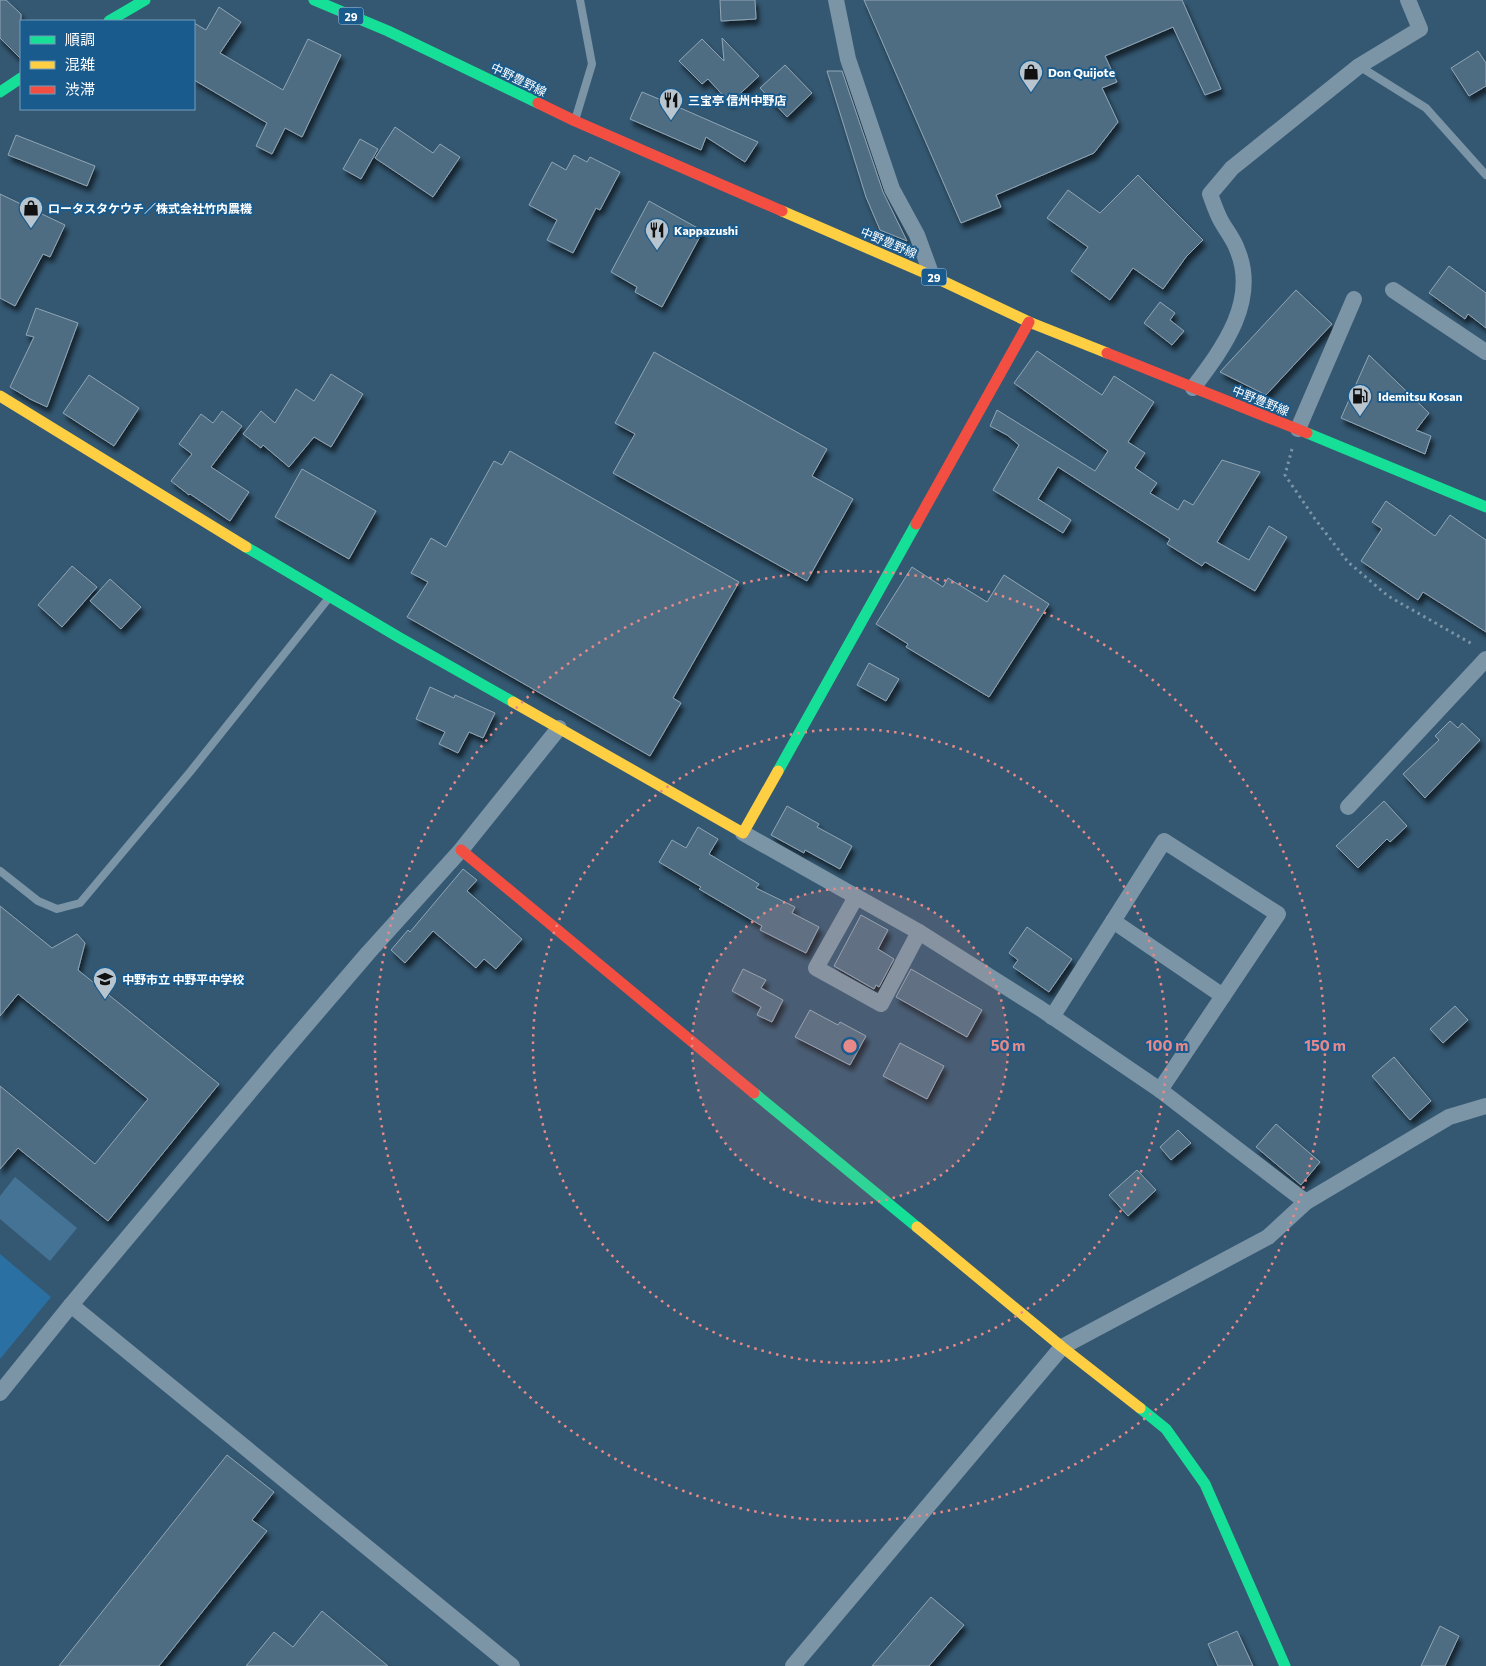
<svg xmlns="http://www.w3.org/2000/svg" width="1486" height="1666" viewBox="0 0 1486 1666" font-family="Commissioner,'Noto Sans JP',sans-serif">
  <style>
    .green { fill: #2a70a2 }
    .water { fill: #457395 }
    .building { fill: #506d82; stroke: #8fa5b5; filter: url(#shadow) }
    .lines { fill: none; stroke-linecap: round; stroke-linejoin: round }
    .path { stroke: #7b94a6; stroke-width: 3; stroke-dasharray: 2.5 4; stroke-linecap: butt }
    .lane { stroke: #7b94a6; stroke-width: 8 }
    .street { stroke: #7b94a6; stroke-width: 16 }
    .fast { stroke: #16e098; stroke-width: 11 }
    .slow { stroke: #ffcf43; stroke-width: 11 }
    .jam { stroke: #f24e42; stroke-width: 11 }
    .ring { fill: none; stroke: #e88989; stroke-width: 2.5; stroke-dasharray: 2.5 5 }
    .labels { text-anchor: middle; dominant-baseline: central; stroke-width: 4; stroke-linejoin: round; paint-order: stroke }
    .shield { fill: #195b8d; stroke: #bacedd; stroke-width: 1 }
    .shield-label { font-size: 11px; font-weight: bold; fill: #fff }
    .poi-label { font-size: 12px; font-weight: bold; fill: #fff; stroke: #195b8d; text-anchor: start }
    .street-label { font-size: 12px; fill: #fff; stroke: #195b8d }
    .centre { fill: #e88989; stroke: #195b8d; stroke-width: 2.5 }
    .ring-label { font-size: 15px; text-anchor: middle; font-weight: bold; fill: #e88989; stroke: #195b8d; stroke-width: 4; stroke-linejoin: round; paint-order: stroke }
  </style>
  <defs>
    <filter id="shadow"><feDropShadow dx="3" dy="5.5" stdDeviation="2.5" flood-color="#0009"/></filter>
  </defs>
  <rect width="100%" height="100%" fill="#345872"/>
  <path class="green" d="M 0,1254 L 51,1297 L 0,1359 Z"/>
  <path class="water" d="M 15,1177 L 77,1228 L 50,1261 L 0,1219 L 0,1196 Z"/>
  <g class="building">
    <path d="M 0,0 L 6,0 L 21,14 L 21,59 L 0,38 Z"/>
    <path d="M 720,0 L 755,0 L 756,19 L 721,21 Z"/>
    <path d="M 864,0 L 1182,0 L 1221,89 L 1205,95 L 1173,27 L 1105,56 L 1117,82 L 1102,88 L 1118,122 L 1094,153 L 996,195 L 1001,207 L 961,223 Z"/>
    <path d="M 219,7 L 241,22 L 220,53 L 283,90 L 308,39 L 341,55 L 302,137 L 285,128 L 272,154 L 256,146 L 267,123 L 194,80 L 194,23 L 206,30 Z"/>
    <path d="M 722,38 L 759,76 L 730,103 L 708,79 L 702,84 L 679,61 L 702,39 L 724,61 Z"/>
    <path d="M 1478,51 L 1486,63 L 1486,86 L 1469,96 L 1451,68 Z"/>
    <path d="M 785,65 L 812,93 L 787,117 L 760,88 Z"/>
    <path d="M 827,71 L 842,71 L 883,192 L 907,241 L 880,230 L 866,197 Z"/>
    <path d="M 642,92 L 678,107 L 758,142 L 745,162 L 706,137 L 701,150 L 630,119 Z"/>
    <path d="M 395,127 L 433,153 L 440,144 L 460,157 L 433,197 L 375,158 Z"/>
    <path d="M 16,135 L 95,166 L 87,186 L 8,155 Z"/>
    <path d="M 360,139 L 378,149 L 361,179 L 343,169 Z"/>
    <path d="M 574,155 L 587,162 L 590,157 L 620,172 L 600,210 L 596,208 L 573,253 L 547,240 L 557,220 L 529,205 L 552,162 L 566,170 Z"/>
    <path d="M 1138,175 L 1203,240 L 1186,257 L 1163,289 L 1133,268 L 1110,300 L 1071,271 L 1088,247 L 1047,218 L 1068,190 L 1100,213 Z"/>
    <path d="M 0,194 L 65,225 L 50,257 L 43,254 L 15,306 L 0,298 Z"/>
    <path d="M 649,201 L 703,231 L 662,307 L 635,292 L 637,287 L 611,272 Z"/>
    <path d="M 1449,266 L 1486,293 L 1486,328 L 1468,314 L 1465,319 L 1429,293 Z"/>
    <path d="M 1296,290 L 1332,324 L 1266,395 L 1220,372 Z"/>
    <path d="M 1160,302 L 1175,313 L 1170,320 L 1184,331 L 1172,345 L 1144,323 Z"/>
    <path d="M 36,308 L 78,323 L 47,407 L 30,399 L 10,387 L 34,337 L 26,335 Z"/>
    <path d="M 1037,351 L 1102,395 L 1114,376 L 1154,402 L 1128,442 L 1145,453 L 1135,468 L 1157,483 L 1150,493 L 1178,510 L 1184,500 L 1193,505 L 1222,460 L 1260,472 L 1217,542 L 1249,560 L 1269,526 L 1287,537 L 1255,591 L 1205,562 L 1202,566 L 1167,544 L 1170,539 L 1058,467 L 1038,499 L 1071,520 L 1063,533 L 993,490 L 1019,445 L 1007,435 L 990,426 L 997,410 L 1095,471 L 1108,451 L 1014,383 Z"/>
    <path d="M 654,352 L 827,449 L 812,476 L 853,499 L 807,581 L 613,473 L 635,434 L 615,423 Z"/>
    <path d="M 1369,355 L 1429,413 L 1416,430 L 1431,436 L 1425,454 L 1341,418 Z"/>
    <path d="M 331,374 L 363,394 L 331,447 L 314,437 L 289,467 L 263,445 L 261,448 L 243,434 L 261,411 L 275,423 L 296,389 L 314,401 Z"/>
    <path d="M 89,375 L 139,408 L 114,446 L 63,413 Z"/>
    <path d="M 222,411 L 242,426 L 211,467 L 249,492 L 230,521 L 190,494 L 189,495 L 171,481 L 192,454 L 179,444 L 201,414 L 213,423 Z"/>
    <path d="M 510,451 L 739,582 L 673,698 L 681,703 L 650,756 L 407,617 L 428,582 L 411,573 L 431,538 L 446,547 L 494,461 L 502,465 Z"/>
    <path d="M 302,469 L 376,511 L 349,559 L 275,517 Z"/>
    <path d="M 1386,501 L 1435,536 L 1450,515 L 1486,540 L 1486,632 L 1423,592 L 1418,600 L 1361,561 L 1382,529 L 1372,522 Z"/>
    <path d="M 72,566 L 97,587 L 62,627 L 38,605 Z"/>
    <path d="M 912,567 L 943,587 L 948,578 L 987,602 L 1004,575 L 1049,604 L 989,697 L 906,647 L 908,644 L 876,624 Z"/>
    <path d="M 110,579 L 141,607 L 121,629 L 90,601 Z"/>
    <path d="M 869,663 L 899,679 L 886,701 L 857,685 Z"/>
    <path d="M 430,687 L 454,698 L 455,695 L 495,713 L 483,738 L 469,732 L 458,753 L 439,744 L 445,732 L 416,719 Z"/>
    <path d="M 1450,721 L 1458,728 L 1462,723 L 1480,740 L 1425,798 L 1403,774 L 1439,740 L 1435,736 Z"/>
    <path d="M 1384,801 L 1407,826 L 1390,842 L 1387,839 L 1358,868 L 1336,846 Z"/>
    <path d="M 787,806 L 819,824 L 817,827 L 852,846 L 840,869 L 805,850 L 804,853 L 771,835 Z"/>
    <path d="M 698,827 L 718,839 L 709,854 L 759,884 L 756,888 L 795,907 L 792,913 L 819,927 L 806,953 L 760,930 L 762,926 L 699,889 L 701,887 L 659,862 L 672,840 L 686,848 Z"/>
    <path d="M 463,869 L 477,880 L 467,891 L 522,939 L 496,969 L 484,959 L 476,968 L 433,931 L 405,963 L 391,950 L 408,930 L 410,932 Z"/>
    <path d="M 0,906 L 52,948 L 77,934 L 85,943 L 78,970 L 219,1084 L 108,1221 L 18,1148 L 0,1169 L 0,1086 L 95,1164 L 148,1099 L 18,994 L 0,1016 Z"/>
    <path d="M 861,915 L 888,930 L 878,949 L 894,959 L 879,987 L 876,985 L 874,989 L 834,966 Z"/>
    <path d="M 1027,927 L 1072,959 L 1049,992 L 1013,967 L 1018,960 L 1009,953 Z"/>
    <path d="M 743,969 L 766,980 L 761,988 L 783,1000 L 772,1022 L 757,1015 L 761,1007 L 732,991 Z"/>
    <path d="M 911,969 L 982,1010 L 967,1037 L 896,997 Z"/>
    <path d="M 1455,1006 L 1468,1020 L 1443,1043 L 1430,1029 Z"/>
    <path d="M 810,1010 L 838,1025 L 840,1022 L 866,1036 L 850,1065 L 795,1037 Z"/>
    <path d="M 900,1043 L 944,1066 L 927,1099 L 883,1076 Z"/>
    <path d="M 1394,1057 L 1431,1101 L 1410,1120 L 1372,1076 Z"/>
    <path d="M 1276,1124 L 1320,1162 L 1301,1185 L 1256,1147 Z"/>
    <path d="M 1178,1130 L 1191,1143 L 1171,1160 L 1160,1147 Z"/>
    <path d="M 1137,1170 L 1156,1190 L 1128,1216 L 1109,1195 Z"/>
    <path d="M 227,1455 L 274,1492 L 252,1520 L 267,1531 L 159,1666 L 59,1666 Z"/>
    <path d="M 931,1597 L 964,1625 L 929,1666 L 872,1666 Z"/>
    <path d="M 322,1611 L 388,1666 L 246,1666 L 274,1632 L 293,1647 Z"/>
    <path d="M 1440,1626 L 1459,1636 L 1445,1666 L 1421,1666 Z"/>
    <path d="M 1237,1631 L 1253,1666 L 1218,1666 L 1208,1644 Z"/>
  </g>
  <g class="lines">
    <path class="path" d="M 1292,449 L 1285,475 L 1315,519 L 1348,562 L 1388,596 L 1474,645"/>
    <g class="lane">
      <path d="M 1359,66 L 1426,108 L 1486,175"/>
      <path d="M 576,117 L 592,64 L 580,0"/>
      <path d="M 0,871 L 38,901 L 57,909 L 80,903 L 190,772 L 328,599"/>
    </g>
    <g class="street">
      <path d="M 836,0 L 848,59 L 892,189 L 917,235 L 932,276"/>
      <path d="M 1393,290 L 1486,352"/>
      <path d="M 1193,388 C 1223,348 1259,301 1237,249 C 1233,238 1225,229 1220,219 C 1216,211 1213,202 1210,194 L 1232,168 L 1359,66 L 1420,29 L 1408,0"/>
      <path d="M 1298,429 L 1354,299"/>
      <path d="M 1348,807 L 1486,659"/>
      <path d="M 743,833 L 919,932 L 1041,1009 L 1160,1090 L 1306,1202"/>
      <path d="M 856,897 L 816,968 L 881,1004 L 919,932"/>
      <path d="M 1113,921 L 1223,996"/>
      <path d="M 1052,1017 L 1164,841 L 1278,914 L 1160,1090"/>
      <path d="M 71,1305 L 512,1666"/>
      <path d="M 0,1393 L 71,1305 L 278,1058 L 368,953 L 461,850 L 559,728"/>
      <path d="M 793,1666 L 1062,1347 L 1268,1237 L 1306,1202 L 1449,1117 L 1486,1106"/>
    </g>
    <g class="fast">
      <path d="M 314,0 L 388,31 L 538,103"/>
      <path d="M 109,21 L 145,0"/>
      <path d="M 0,92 L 21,78"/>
      <path d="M 1307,433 L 1486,507"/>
      <path d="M 246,547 L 400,638 L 513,702"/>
      <path d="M 778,771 L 916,524"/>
      <path d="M 754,1093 L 917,1227"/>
      <path d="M 1140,1408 L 1166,1429 L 1205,1484 L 1285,1666"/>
    </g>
    <g class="slow">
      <path d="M 782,211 L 932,276 L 1029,322 L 1107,353"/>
      <path d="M 0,396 L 246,547"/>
      <path d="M 513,702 L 743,833 L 778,771"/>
      <path d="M 917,1227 L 1062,1347 L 1140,1408"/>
    </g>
    <g class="jam">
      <path d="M 538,103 L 575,121 L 782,211"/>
      <path d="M 1107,353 L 1307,433"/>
      <path d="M 916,524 L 1029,322"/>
      <path d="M 461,850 L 754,1093"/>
    </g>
  </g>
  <circle cx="850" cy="1046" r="158" fill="#e88989" fill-opacity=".12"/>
  <g class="ring">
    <circle cx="850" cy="1046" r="158"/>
    <circle cx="850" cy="1046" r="317"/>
    <circle cx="850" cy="1046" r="475"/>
  </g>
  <defs>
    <g id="shop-pin" transform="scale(1.25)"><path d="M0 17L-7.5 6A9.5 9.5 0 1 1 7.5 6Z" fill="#b8c5ce" stroke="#195b8d"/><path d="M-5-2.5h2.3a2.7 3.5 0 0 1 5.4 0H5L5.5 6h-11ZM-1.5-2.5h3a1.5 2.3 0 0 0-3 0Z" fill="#111"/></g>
    <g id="restaurant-pin" transform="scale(1.25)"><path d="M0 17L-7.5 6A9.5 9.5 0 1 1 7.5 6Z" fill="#b8c5ce" stroke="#195b8d"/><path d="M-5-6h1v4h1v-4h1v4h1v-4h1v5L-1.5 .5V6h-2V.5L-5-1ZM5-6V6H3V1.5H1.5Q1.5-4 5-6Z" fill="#111"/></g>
    <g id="fuel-pin" transform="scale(1.25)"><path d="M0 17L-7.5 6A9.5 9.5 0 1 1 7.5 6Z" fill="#b8c5ce" stroke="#195b8d"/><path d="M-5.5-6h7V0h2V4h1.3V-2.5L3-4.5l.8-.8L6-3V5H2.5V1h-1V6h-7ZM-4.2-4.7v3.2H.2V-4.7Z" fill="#111"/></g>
    <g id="school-pin" transform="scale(1.25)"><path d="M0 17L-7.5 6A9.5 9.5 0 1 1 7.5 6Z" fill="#b8c5ce" stroke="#195b8d"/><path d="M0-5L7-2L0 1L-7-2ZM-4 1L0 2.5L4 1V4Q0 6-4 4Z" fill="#111"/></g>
  </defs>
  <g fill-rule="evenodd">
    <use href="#shop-pin" x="1031" y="72"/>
    <use href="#restaurant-pin" x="671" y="100"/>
    <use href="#shop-pin" x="31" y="208"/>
    <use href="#restaurant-pin" x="657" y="230"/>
    <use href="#fuel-pin" x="1360" y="396"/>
    <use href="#school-pin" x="105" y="979"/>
  </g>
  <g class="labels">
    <g class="shield">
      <rect x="338.5" y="7.5" width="25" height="17" rx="4"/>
      <rect x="921.5" y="268.5" width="25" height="17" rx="4"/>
    </g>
    <g class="shield-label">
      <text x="351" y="16">29</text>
      <text x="934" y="277">29</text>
    </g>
    <g class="poi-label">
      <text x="1048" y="72">Don Quijote</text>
      <text x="688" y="100">三宝亭 信州中野店</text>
      <text x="48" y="208">ロータスタケウチ／株式会社竹内農機</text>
      <text x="674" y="230">Kappazushi</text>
      <text x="1378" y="396">Idemitsu Kosan</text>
      <text x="122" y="979">中野市立 中野平中学校</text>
    </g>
    <g class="street-label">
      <text transform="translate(519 79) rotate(26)">中野豊野線</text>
      <text transform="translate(889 242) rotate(23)">中野豊野線</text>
      <text transform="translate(1261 400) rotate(22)">中野豊野線</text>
    </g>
  </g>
  <circle cx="850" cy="1046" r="8" class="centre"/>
  <g class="ring-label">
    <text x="1008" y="1051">50 m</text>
    <text x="1167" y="1051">100 m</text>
    <text x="1325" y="1051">150 m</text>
  </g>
  <rect x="20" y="20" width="175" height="90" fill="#195b8d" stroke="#759dbb"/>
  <rect x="30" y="36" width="25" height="8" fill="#16e098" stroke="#759dbb"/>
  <text x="65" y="45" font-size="15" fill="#ffffff">順調</text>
  <rect x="30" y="61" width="25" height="8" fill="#ffcf43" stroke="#759dbb"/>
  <text x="65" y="70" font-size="15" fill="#ffffff">混雑</text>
  <rect x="30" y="86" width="25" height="8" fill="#f24e42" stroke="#759dbb"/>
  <text x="65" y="95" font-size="15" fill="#ffffff">渋滞</text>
</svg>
